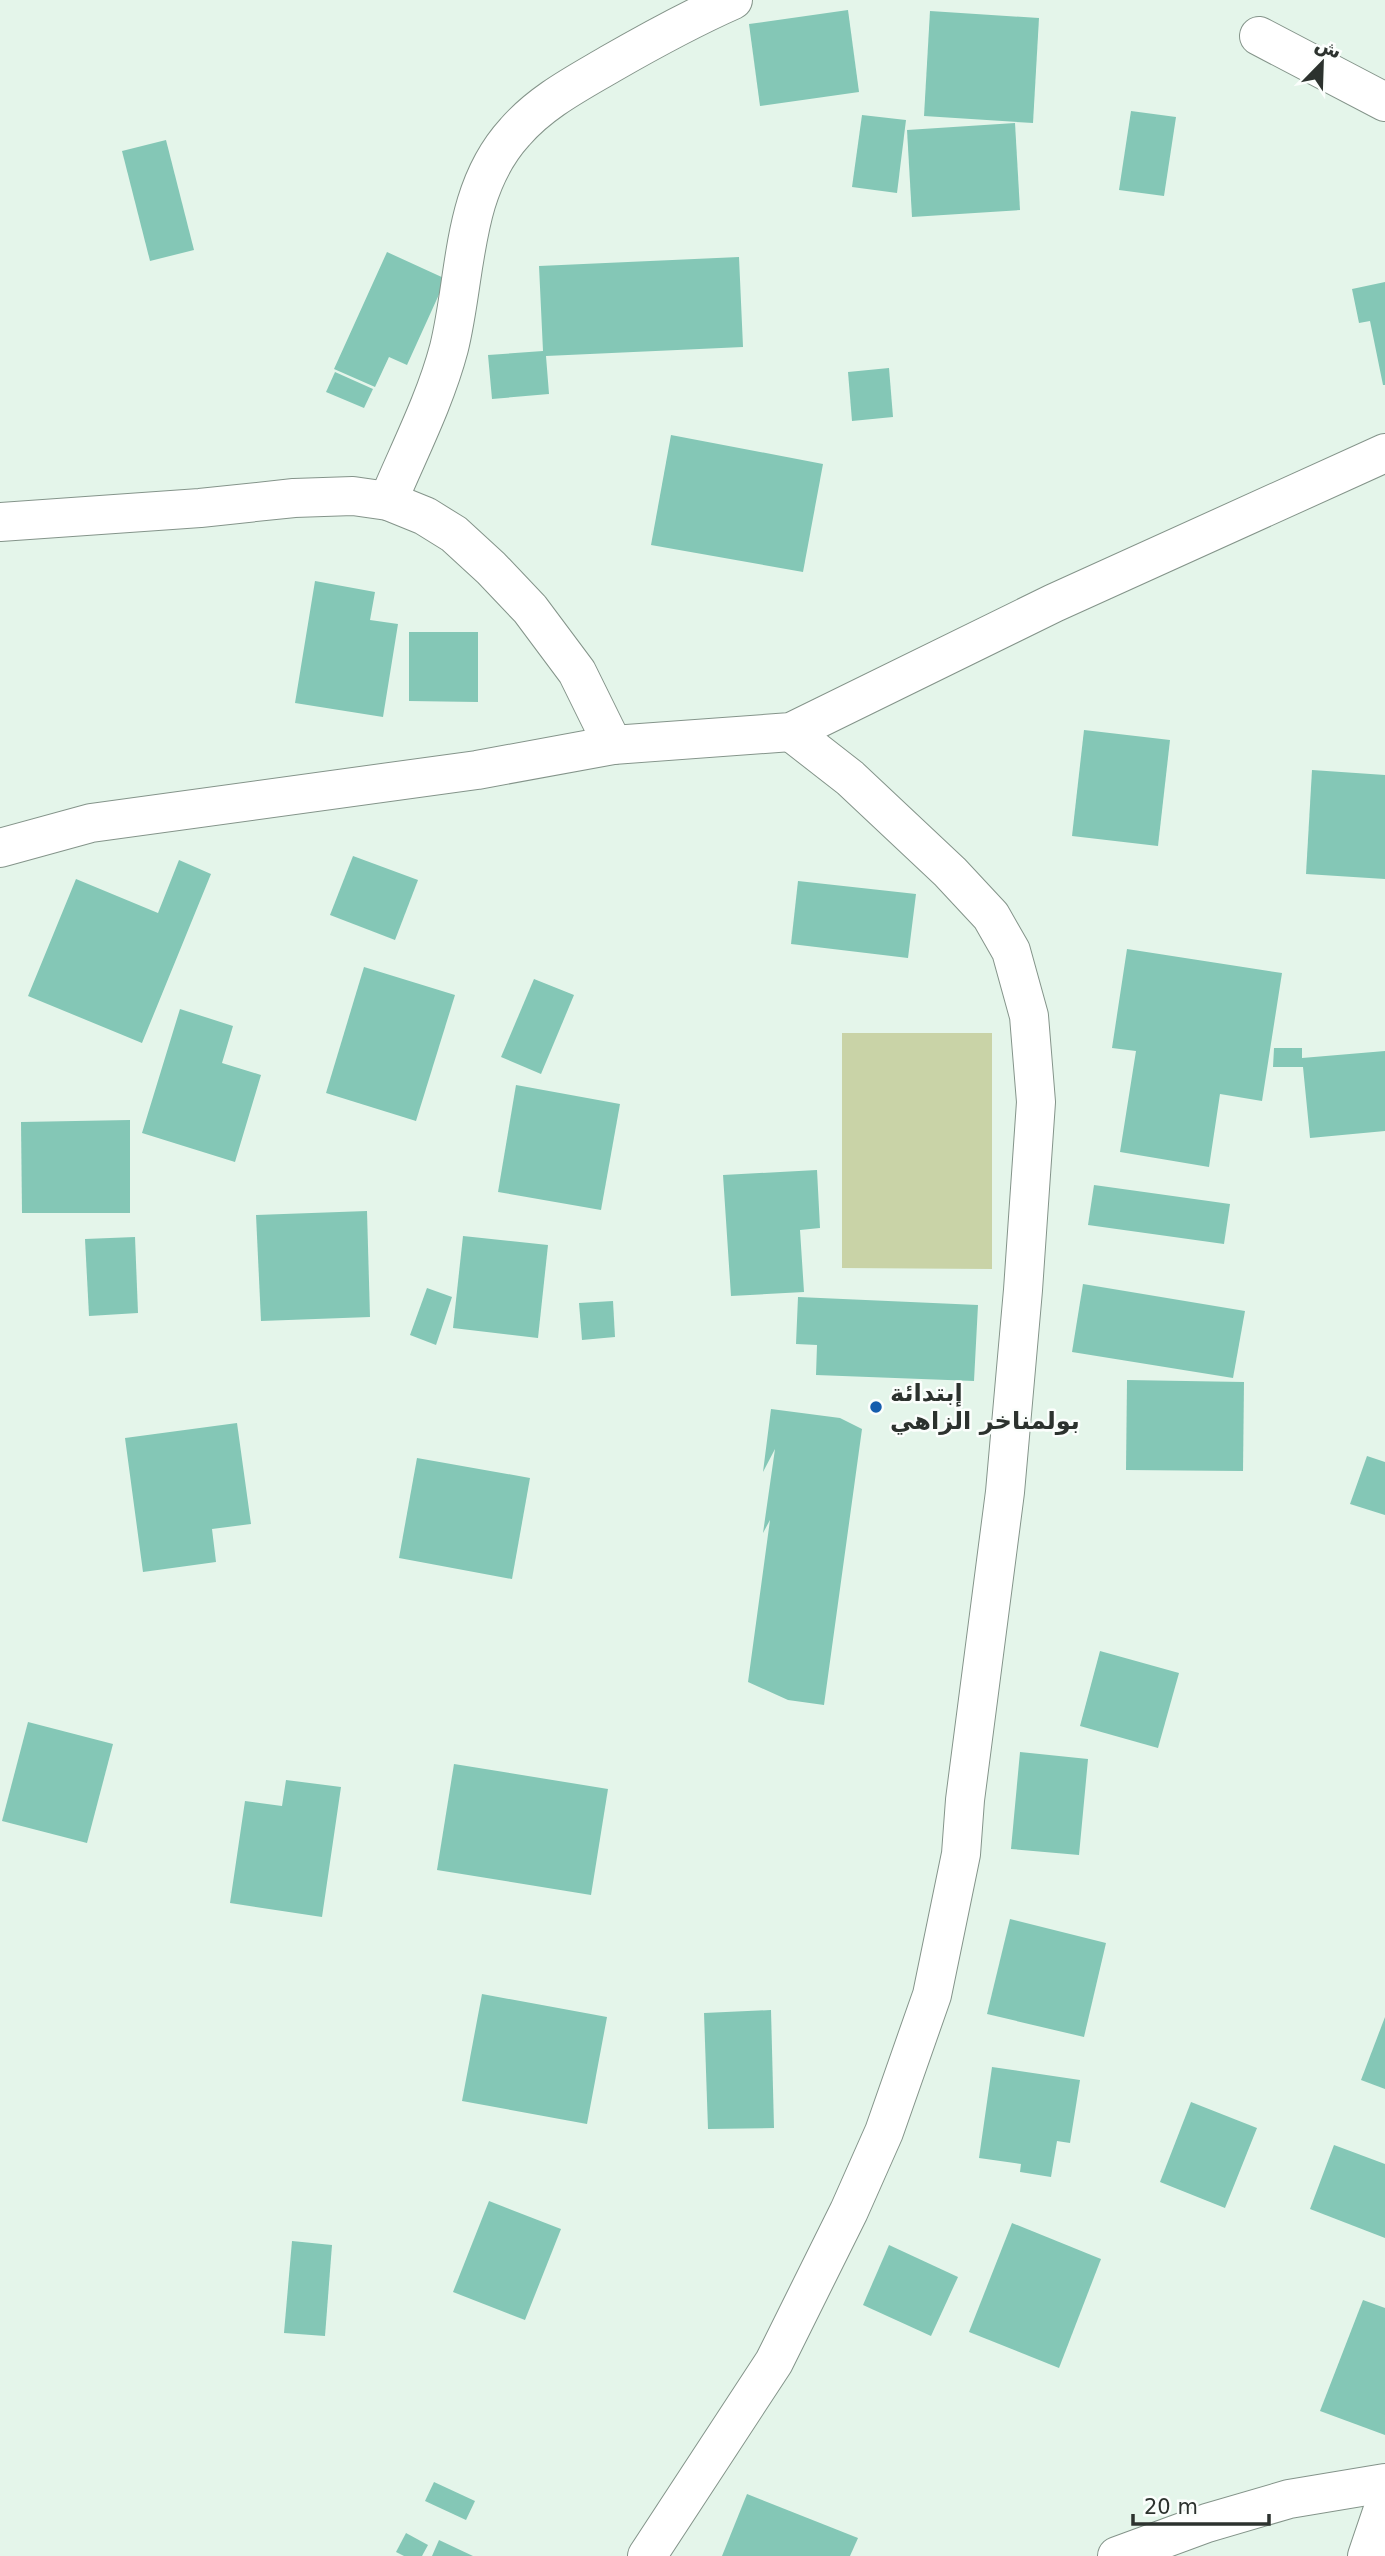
<svg xmlns="http://www.w3.org/2000/svg" width="1385" height="2556" viewBox="0 0 1385 2556" font-family="'DejaVu Sans',Vazirmatn,sans-serif">
  <style>
    .green { fill: #c9d3a7 }
    .building { fill: #84c7b6 }
    .lines { fill: none; stroke-linecap: round; stroke-linejoin: round }
    .minor-casing { stroke: #84948a; stroke-width: 40 }
    .tertiary-casing { stroke: #84948a; stroke-width: 40 }
    .minor { stroke: #fff; stroke-width: 38 }
    .tertiary { stroke: #fff; stroke-width: 38 }
    .poi-dot { fill: #155dad; stroke: #fbfefc; stroke-width: 2.5 }
    .labels { text-anchor: middle; dominant-baseline: central; stroke-width: 5; stroke-linejoin: round; paint-order: stroke }
    .poi-label { font-size: 24px; font-weight: bold; fill: #2c322e; stroke: #fbfefc; text-anchor: start }
  </style>
  <rect width="100%" height="100%" fill="#e4f5ea"/>
  <path class="green" d="M 842,1033 L 992,1033 L 992,1269 L 842,1268 Z"/>
  <g class="building">
    <path d="M 848,10 L 859,92 L 760,106 L 749,24 Z"/>
    <path d="M 930,11 L 1039,18 L 1033,123 L 924,116 Z"/>
    <path d="M 1131,111 L 1176,117 L 1164,196 L 1119,190 Z"/>
    <path d="M 862,115 L 906,120 L 897,193 L 852,187 Z"/>
    <path d="M 1015,123 L 1020,210 L 912,217 L 907,130 Z"/>
    <path d="M 166,140 L 194,250 L 150,261 L 122,151 Z"/>
    <path d="M 387,252 L 446,279 L 407,365 L 389,357 L 375,387 L 334,369 Z"/>
    <path d="M 739,257 L 743,347 L 546,356 L 549,394 L 492,399 L 488,355 L 543,351 L 539,266 Z"/>
    <path d="M 1385,282 L 1385,385 L 1383,385 L 1370,321 L 1359,323 L 1352,289 Z"/>
    <path d="M 889,368 L 893,417 L 852,421 L 848,372 Z"/>
    <path d="M 335,372 L 373,389 L 364,408 L 326,392 Z"/>
    <path d="M 671,435 L 823,464 L 803,572 L 651,545 Z"/>
    <path d="M 315,581 L 375,592 L 370,620 L 398,624 L 383,717 L 295,703 Z"/>
    <path d="M 409,632 L 478,632 L 478,702 L 409,701 Z"/>
    <path d="M 1084,730 L 1170,740 L 1158,846 L 1072,836 Z"/>
    <path d="M 1312,770 L 1385,775 L 1385,879 L 1306,874 Z"/>
    <path d="M 353,856 L 418,880 L 395,940 L 330,915 Z"/>
    <path d="M 179,860 L 211,874 L 142,1043 L 28,996 L 76,879 L 158,913 Z"/>
    <path d="M 798,881 L 916,894 L 908,958 L 791,944 Z"/>
    <path d="M 1127,949 L 1282,973 L 1262,1101 L 1220,1094 L 1209,1167 L 1120,1152 L 1136,1051 L 1112,1048 Z"/>
    <path d="M 364,967 L 455,995 L 416,1121 L 326,1093 Z"/>
    <path d="M 534,979 L 574,995 L 541,1074 L 501,1057 Z"/>
    <path d="M 180,1009 L 233,1026 L 222,1063 L 261,1075 L 235,1162 L 142,1133 Z"/>
    <path d="M 1274,1048 L 1302,1048 L 1302,1058 L 1385,1051 L 1385,1131 L 1310,1138 L 1303,1067 L 1273,1067 Z"/>
    <path d="M 516,1085 L 620,1104 L 601,1210 L 498,1192 Z"/>
    <path d="M 130,1120 L 130,1213 L 22,1213 L 21,1122 Z"/>
    <path d="M 817,1170 L 820,1228 L 800,1230 L 804,1292 L 731,1296 L 723,1175 Z"/>
    <path d="M 1094,1185 L 1230,1204 L 1224,1244 L 1088,1225 Z"/>
    <path d="M 367,1211 L 370,1317 L 261,1321 L 256,1215 Z"/>
    <path d="M 463,1236 L 548,1245 L 538,1338 L 453,1328 Z"/>
    <path d="M 135,1237 L 138,1313 L 89,1316 L 85,1239 Z"/>
    <path d="M 1083,1284 L 1245,1311 L 1233,1378 L 1072,1352 Z"/>
    <path d="M 427,1288 L 452,1297 L 436,1345 L 410,1335 Z"/>
    <path d="M 798,1297 L 978,1305 L 974,1381 L 816,1375 L 817,1345 L 796,1344 Z"/>
    <path d="M 613,1301 L 615,1337 L 582,1340 L 579,1303 Z"/>
    <path d="M 1127,1380 L 1244,1382 L 1243,1471 L 1126,1470 Z"/>
    <path d="M 771,1409 L 840,1418 L 862,1429 L 824,1705 L 788,1700 L 748,1682 L 770,1520 L 763,1533 L 775,1449 L 763,1472 Z"/>
    <path d="M 237,1423 L 251,1524 L 212,1529 L 216,1562 L 143,1572 L 125,1438 Z"/>
    <path d="M 1367,1456 L 1385,1462 L 1385,1515 L 1350,1504 Z"/>
    <path d="M 417,1458 L 530,1478 L 512,1579 L 399,1558 Z"/>
    <path d="M 1100,1651 L 1179,1673 L 1158,1748 L 1080,1726 Z"/>
    <path d="M 28,1722 L 113,1744 L 87,1843 L 2,1821 Z"/>
    <path d="M 1020,1752 L 1088,1759 L 1079,1855 L 1011,1849 Z"/>
    <path d="M 454,1764 L 608,1789 L 591,1895 L 437,1870 Z"/>
    <path d="M 286,1780 L 341,1787 L 322,1917 L 230,1903 L 245,1801 L 282,1806 Z"/>
    <path d="M 1010,1919 L 1106,1943 L 1084,2037 L 987,2014 Z"/>
    <path d="M 482,1994 L 607,2017 L 587,2124 L 462,2101 Z"/>
    <path d="M 771,2010 L 774,2128 L 708,2129 L 704,2013 Z"/>
    <path d="M 1385,2017 L 1385,2089 L 1361,2080 Z"/>
    <path d="M 992,2067 L 1080,2080 L 1070,2143 L 1057,2141 L 1051,2177 L 1020,2172 L 1021,2164 L 979,2158 Z"/>
    <path d="M 1191,2102 L 1257,2128 L 1225,2208 L 1160,2182 Z"/>
    <path d="M 1334,2145 L 1385,2164 L 1385,2238 L 1310,2209 Z"/>
    <path d="M 489,2201 L 561,2229 L 525,2320 L 453,2292 Z"/>
    <path d="M 1012,2223 L 1101,2259 L 1059,2368 L 969,2332 Z"/>
    <path d="M 292,2241 L 332,2245 L 325,2336 L 284,2333 Z"/>
    <path d="M 889,2245 L 958,2277 L 931,2336 L 863,2305 Z"/>
    <path d="M 1363,2300 L 1385,2308 L 1385,2435 L 1320,2411 Z"/>
    <path d="M 434,2482 L 475,2501 L 466,2520 L 425,2501 Z"/>
    <path d="M 747,2494 L 858,2538 L 850,2556 L 722,2556 Z"/>
    <path d="M 406,2533 L 428,2545 L 422,2556 L 404,2556 L 396,2552 Z"/>
    <path d="M 439,2540 L 473,2556 L 432,2556 Z"/>
  </g>
  <g class="lines">
    <g class="minor-casing">
      <g id="minor">
        <path d="M 1259,36 L 1385,102"/>
        <path d="M 388,501 C 409,451 435,401 449,348 C 467,275 461,191 515,132 C 541,102 576,84 610,64 C 650,41 690,19 733,0"/>
        <path d="M 0,522 L 200,508 L 294,498 L 353,496 L 388,501 L 425,516 L 454,534 L 491,568 L 530,609 L 577,672 L 613,745"/>
        <path d="M 647,2556 L 774,2362 L 849,2211 L 884,2132 L 932,1995 L 961,1854 L 965,1800 L 1005,1492 L 1023,1290 L 1036,1102 L 1029,1016 L 1011,951 L 991,916 L 950,872 L 850,778 L 791,732"/>
        <path d="M 1117,2556 L 1207,2523 L 1289,2499 L 1385,2483"/>
        <path d="M 1367,2556 L 1385,2503"/>
      </g>
    </g>
    <g class="tertiary-casing">
      <path id="tertiary" d="M 0,848 L 91,823 L 477,770 L 613,745 L 791,732 L 1054,603 L 1385,453"/>
    </g>
    <use href="#minor" class="minor"/>
    <use href="#tertiary" class="tertiary"/>
  </g>
  <circle class="poi-dot" cx="876" cy="1407" r="7"/>
  <g class="labels">
    <g class="poi-label">
      <text x="890" y="1393">إبتدائة<tspan x="890" dy="28">بولمناخر الزاهي</tspan></text>
    </g>
  </g>
  <g transform="translate(1322 63) rotate(23)" stroke="#fbfefc" stroke-width="5" paint-order="stroke">
  <path d="M0-5L12 26L0 18L-12 26Z" fill="#2c322e"/>
  <text y="-10" font-size="19" font-weight="bold" text-anchor="middle" fill="#2c322e">ش</text>
  </g>
  <path d="M1133 2514v10h136v-10" fill="none" stroke="#2c322e" stroke-width="3.5"/>
  <text x="1144" y="2514" font-size="21" fill="#2c322e" stroke="#fbfefc" stroke-width="5" paint-order="stroke">20 m</text>
</svg>
